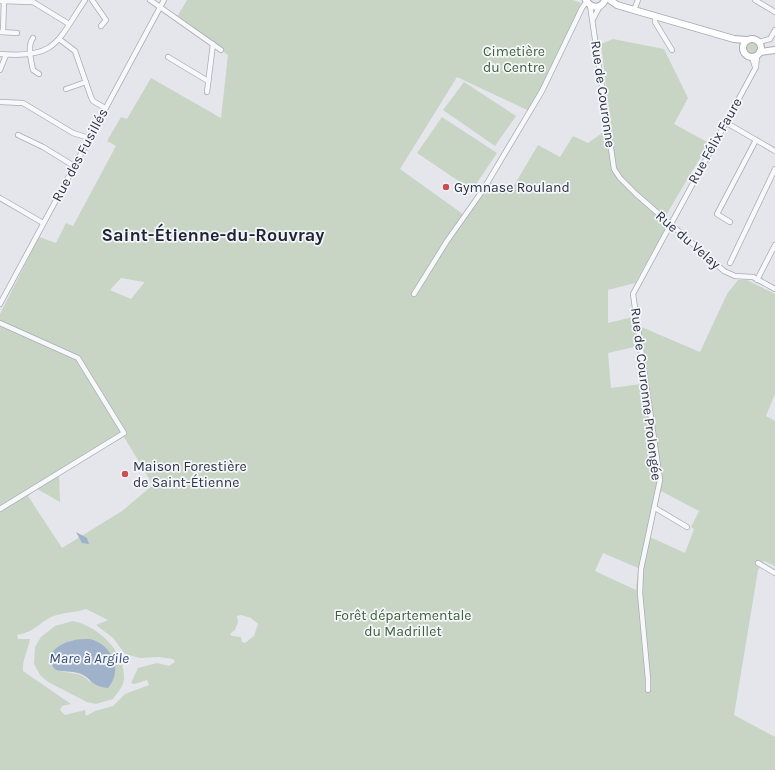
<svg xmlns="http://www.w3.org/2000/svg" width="775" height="770" viewBox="0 0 775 770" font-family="Karla,sans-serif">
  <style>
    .green { fill: #c8d5c5; fill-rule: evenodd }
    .water { fill: #a0b1ca }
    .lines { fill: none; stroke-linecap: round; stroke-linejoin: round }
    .street-casing { stroke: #a9acb6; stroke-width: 6 }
    .secondary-casing { stroke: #a9acb6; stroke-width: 8 }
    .street { stroke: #f7f8fa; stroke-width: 4.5 }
    .secondary { stroke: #fff; stroke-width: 6 }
    .poi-dot { fill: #cd4d55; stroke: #f4f6f9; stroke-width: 1.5 }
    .labels { text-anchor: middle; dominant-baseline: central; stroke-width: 3.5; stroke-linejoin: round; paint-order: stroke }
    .park-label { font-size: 14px; fill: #3d6039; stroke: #f4f6f9 }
    .street-label { font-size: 14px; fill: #2c3244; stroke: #f4f6f9 }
    .poi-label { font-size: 14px; fill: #2c3244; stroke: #f4f6f9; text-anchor: start }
    .water-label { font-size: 15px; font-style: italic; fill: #364e78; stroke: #f4f6f9 }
    .district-label { font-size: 18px; font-weight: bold; fill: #1e2335; stroke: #f4f6f9 }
  </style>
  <rect width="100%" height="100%" fill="#e4e6ec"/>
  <g class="green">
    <path d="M 187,0 L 573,0 L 581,3 L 541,91 L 529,111 L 457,77 L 400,169 L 467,217 L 491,183 L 509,194 L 538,145 L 560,157 L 573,136 L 588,143 L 611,127 L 601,44 L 613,39 L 664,49 L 688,98 L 674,124 L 709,143 L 662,222 L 667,226 L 635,283 L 608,290 L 608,323 L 633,317 L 638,346 L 608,353 L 611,388 L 649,383 L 639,326 L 700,352 L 727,294 L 738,280 L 747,280 L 775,294 L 775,394 L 766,416 L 775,421 L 775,566 L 764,561 L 758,570 L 734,715 L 775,737 L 775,770 L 0,770 L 0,314 L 39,237 L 56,243 L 66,223 L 73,226 L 116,146 L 107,141 L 121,117 L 127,119 L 151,78 L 221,118 L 228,55 L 177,17 ZM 121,278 L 144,282 L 144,283 L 131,299 L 110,290 ZM 124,437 L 153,485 L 122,511 L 62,548 L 28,496 L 37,489 L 60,502 L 59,474 ZM 661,491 L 699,511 L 691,527 L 694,529 L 685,553 L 650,537 ZM 603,553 L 638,568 L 636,590 L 595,571 ZM 86,609 L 108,620 L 96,625 L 113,638 L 125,654 L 140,658 L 159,657 L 173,659 L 175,662 L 169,666 L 157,663 L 138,668 L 131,683 L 135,684 L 147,680 L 149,685 L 125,694 L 113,706 L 95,711 L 86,716 L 85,710 L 65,715 L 60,710 L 62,706 L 71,704 L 23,671 C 22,660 28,650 30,639 L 18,639 L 17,635 C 36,631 36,625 51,617 C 62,612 74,613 86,609 ZM 241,615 L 251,618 L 258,624 L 254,636 L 245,643 L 242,642 L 241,637 L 232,636 L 230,634 L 235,630 L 238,622 L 237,616 Z"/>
    <circle cx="752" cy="47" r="7"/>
    <path d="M 464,82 L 516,116 L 495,146 L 443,110 Z"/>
    <path d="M 442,117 L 497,153 L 472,190 L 417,153 Z"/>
    <path d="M 73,621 C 98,626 126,652 124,680 C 123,687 117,693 113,699 L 96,704 L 87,702 L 48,682 L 40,675 L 34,664 L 35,647 L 41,637 L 55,626 ZM 90,639 L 90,682 C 78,668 65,677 52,666 L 50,655 L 70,641 Z"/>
  </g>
  <g class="water">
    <path d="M 76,532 L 87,538 L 89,544 L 82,543 Z"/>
    <path d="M 90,639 C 112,645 124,669 108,688 C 89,686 92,677 78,673 C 72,671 63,672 56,670 C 42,657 57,644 71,641 C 77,639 84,639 90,639 Z"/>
  </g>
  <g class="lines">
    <g class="street-casing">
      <g id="street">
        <path d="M 92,0 L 106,20 L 101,26"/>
        <path d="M 150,0 L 221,50"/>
        <path d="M 755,0 L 775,12"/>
        <path d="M 0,1 L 33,2 L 69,24"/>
        <path d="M 590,5 L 614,169 L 620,178 L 636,194 L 724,271 L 735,276 L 753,277 L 775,289"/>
        <path d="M 634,10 L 638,0"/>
        <path d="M 655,16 L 655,22 L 672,50"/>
        <path d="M 593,19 L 600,6"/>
        <path d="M 0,32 L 17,33"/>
        <path d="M 3,32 L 4,0"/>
        <path d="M 33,38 C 27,46 31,60 33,70 L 39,74"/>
        <path d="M 59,39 L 75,51 L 91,97 L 93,101 L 105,108"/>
        <path d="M 759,42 L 770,39 L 775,30"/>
        <path d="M 0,54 C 56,59 57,42 85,0"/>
        <path d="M 168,57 L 208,81"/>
        <path d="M 752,57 L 755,67"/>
        <path d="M 0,70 L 6,55"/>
        <path d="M 66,89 L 86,82"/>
        <path d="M 207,92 L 213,44"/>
        <path d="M 0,102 L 23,103 L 73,133 L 89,138"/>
        <path d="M 725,122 L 775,151"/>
        <path d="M 18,135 L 43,147 L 74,166"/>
        <path d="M 0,198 L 43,223"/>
        <path d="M 730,222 L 717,214 L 756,140"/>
        <path d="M 730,263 L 775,169"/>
        <path d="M 757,280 L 775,245"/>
        <path d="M 414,294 L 447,241 L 483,190 L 542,91 L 582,8 L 587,1"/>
        <path d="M 0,304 L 164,0"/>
        <path d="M 0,323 L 78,358 L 124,433 L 0,509"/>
        <path d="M 655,508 L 687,527"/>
        <path d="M 758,563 L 775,573"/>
        <path d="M 648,690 L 648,679 L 640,593 L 641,569 L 660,480 L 633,294 L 756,67 L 757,56"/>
      </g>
    </g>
    <g class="secondary-casing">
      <g id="secondary">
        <path d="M 586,0 C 591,9 601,9 605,0"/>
        <path d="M 610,0 L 617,5 L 634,10 L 734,39 L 746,40"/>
        <circle cx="752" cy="48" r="9"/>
        <path d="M 760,52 L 775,50"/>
      </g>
    </g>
    <use href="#street" class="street"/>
    <use href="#secondary" class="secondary"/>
  </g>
  <g class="poi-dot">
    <circle cx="446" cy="187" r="4"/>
    <circle cx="125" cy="474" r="4"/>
  </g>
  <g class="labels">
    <g class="park-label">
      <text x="514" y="51">Cimetière<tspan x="514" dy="16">du Centre</tspan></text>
      <text x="403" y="615">Forêt départementale<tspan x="403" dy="16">du Madrillet</tspan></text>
    </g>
    <g class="street-label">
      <text transform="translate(603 94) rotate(82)">Rue de Couronne</text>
      <text transform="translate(715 141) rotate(-61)">Rue Félix Faure</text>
      <text transform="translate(80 155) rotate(-62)">Rue des Fusillés</text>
      <text transform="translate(688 240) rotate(41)">Rue du Velay</text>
      <text transform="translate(646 394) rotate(83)">Rue de Couronne Prolongée</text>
    </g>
    <g class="poi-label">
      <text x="454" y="187">Gymnase Rouland</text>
      <text x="133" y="466">Maison Forestière<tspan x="133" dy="16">de Saint-Étienne</tspan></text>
    </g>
    <g class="water-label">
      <text x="89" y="658">Mare à Argile</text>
    </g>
    <g class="district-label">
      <text x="213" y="235">Saint-Étienne-du-Rouvray</text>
    </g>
  </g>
</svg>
